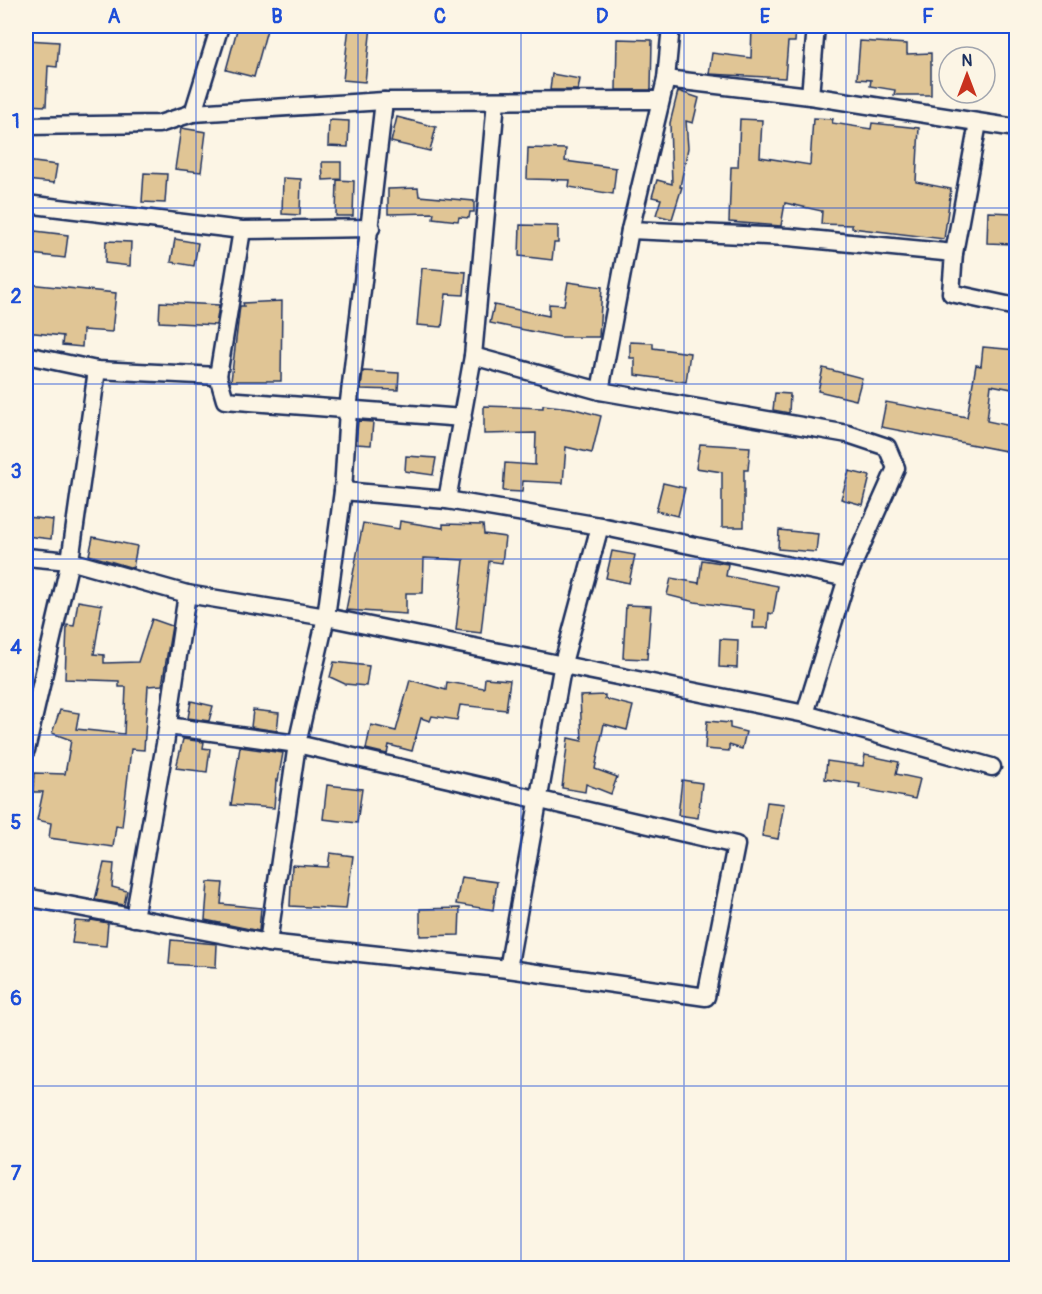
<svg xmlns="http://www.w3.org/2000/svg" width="1042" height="1294" viewBox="0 0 1042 1294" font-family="Pangolin,sans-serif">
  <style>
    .building { fill: #e0c595; stroke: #1b2f5e; stroke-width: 1.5 }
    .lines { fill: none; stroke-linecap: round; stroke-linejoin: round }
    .minor-casing { stroke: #1b2f5e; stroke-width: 21 }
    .minor { stroke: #fcf5e5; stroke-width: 16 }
    .grid { fill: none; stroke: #1d4ed8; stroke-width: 1.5; stroke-opacity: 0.55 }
    .neatline { fill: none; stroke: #1d4ed8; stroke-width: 2 }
    .grid-label { font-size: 20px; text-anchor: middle; font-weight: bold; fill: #1d4ed8 }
  </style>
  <rect width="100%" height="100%" fill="#fcf5e5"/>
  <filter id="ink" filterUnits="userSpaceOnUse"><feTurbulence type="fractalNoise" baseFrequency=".0167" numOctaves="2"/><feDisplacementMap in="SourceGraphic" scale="12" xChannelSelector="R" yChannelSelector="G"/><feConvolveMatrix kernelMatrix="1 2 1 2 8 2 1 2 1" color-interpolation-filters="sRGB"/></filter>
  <g filter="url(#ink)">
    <g class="building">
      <path d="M 238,26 L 268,26 L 254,77 L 226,70 Z"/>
      <path d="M 349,26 L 371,26 L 365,82 L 343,80 Z"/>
      <path d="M 752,26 L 796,26 L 795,42 L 788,42 L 785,78 L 709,74 L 712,53 L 751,58 Z"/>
      <path d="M 617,39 L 652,40 L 651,90 L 616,90 Z"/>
      <path d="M 26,40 L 59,42 L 57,67 L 48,66 L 46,106 L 26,105 Z"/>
      <path d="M 860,41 L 907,44 L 907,54 L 931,53 L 931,95 L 894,95 L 895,90 L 870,86 L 871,80 L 857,79 Z"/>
      <path d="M 552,74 L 580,79 L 578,90 L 550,90 Z"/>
      <path d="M 678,91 L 699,98 L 693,123 L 686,121 L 688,148 L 680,187 L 682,187 L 672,219 L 656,215 L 661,199 L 652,197 L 657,180 L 672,184 L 670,123 Z"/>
      <path d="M 397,117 L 436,127 L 430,151 L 391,142 Z"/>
      <path d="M 813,118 L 833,119 L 832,123 L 871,129 L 872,123 L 919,128 L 916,182 L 951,189 L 944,239 L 852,228 L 852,225 L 821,224 L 822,211 L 785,203 L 781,226 L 729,222 L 731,167 L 738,167 L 740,119 L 762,120 L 760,157 L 810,165 Z"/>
      <path d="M 329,120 L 349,121 L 348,147 L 328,146 Z"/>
      <path d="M 181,128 L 206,132 L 201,172 L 175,169 Z"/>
      <path d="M 528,148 L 566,149 L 565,161 L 616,168 L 613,194 L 569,187 L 570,180 L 527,179 Z"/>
      <path d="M 26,161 L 57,165 L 54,183 L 26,180 Z"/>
      <path d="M 322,162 L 341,162 L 341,179 L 323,180 Z"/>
      <path d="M 144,173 L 167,174 L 165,203 L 142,202 Z"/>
      <path d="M 283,178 L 301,179 L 300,215 L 282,214 Z"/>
      <path d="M 337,180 L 354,181 L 353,216 L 336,216 Z"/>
      <path d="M 418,188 L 419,196 L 474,201 L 474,212 L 470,212 L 469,218 L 459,217 L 458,221 L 433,218 L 434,213 L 388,214 L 388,189 Z"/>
      <path d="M 988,212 L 1014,213 L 1013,244 L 987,243 Z"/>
      <path d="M 520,225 L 558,226 L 558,243 L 554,243 L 552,260 L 519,256 Z"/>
      <path d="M 35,231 L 68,235 L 65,258 L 32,254 Z"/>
      <path d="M 175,239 L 198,243 L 194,266 L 171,262 Z"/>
      <path d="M 106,241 L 131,242 L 130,266 L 105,263 Z"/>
      <path d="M 422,268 L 466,272 L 464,295 L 446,294 L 442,327 L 417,325 Z"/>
      <path d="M 568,282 L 602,287 L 599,337 L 560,337 L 490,323 L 494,305 L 549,316 L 549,304 L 564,305 Z"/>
      <path d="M 28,284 L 116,293 L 112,332 L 83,330 L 82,347 L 62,345 L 63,336 L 26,332 Z"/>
      <path d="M 282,301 L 281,381 L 231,381 L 240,306 L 244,306 L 243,303 Z"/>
      <path d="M 160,302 L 219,305 L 216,325 L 159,322 Z"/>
      <path d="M 630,342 L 653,343 L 653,348 L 690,353 L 686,382 L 635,375 L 635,358 L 630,358 Z"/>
      <path d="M 983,347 L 1017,350 L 1017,390 L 991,385 L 987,421 L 1011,426 L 1006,451 L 881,427 L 886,402 L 967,417 L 976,365 L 981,366 Z"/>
      <path d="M 823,368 L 862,378 L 856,400 L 818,391 Z"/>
      <path d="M 363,371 L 399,373 L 398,390 L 361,389 Z"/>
      <path d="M 775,393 L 790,394 L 789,413 L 773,410 Z"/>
      <path d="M 543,405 L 571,408 L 601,416 L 592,453 L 566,447 L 563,483 L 523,481 L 522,492 L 503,491 L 505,463 L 535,465 L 536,433 L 484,434 L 484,406 L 543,408 Z"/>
      <path d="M 358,421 L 373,422 L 371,445 L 356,444 Z"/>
      <path d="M 700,444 L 750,447 L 748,470 L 744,470 L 744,527 L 722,527 L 722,472 L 696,468 Z"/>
      <path d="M 406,456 L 436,458 L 433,475 L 405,471 Z"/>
      <path d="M 849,471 L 870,476 L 863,505 L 841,499 Z"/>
      <path d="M 663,483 L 685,488 L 678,516 L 656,511 Z"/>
      <path d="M 26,517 L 53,520 L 51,539 L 26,536 Z"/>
      <path d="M 400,521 L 443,528 L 443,524 L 483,525 L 484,534 L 505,537 L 502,563 L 489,561 L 481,633 L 456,630 L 464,560 L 424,558 L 423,593 L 406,593 L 406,614 L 346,610 L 363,523 L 399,529 Z"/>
      <path d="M 779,530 L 818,534 L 816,552 L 778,549 Z"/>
      <path d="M 93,537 L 137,546 L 133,568 L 89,555 Z"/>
      <path d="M 612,551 L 635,555 L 629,583 L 606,578 Z"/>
      <path d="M 702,560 L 728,564 L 726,576 L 778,586 L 773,614 L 769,613 L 768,628 L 753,628 L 754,610 L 695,602 L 667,595 L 671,578 L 699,583 Z"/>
      <path d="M 78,601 L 102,605 L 94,654 L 104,655 L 104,663 L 138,662 L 152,619 L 172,626 L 162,685 L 148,686 L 144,750 L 131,749 L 122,827 L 116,826 L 113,847 L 49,838 L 51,823 L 37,820 L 43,792 L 33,792 L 34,773 L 65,774 L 71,740 L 52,733 L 60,710 L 79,713 L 76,729 L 124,734 L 126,687 L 119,687 L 119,681 L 65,679 L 67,625 L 74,626 Z"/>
      <path d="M 626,605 L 651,606 L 647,659 L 623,658 Z"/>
      <path d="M 720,639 L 738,640 L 737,668 L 719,667 Z"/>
      <path d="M 334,662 L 369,666 L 366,686 L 345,684 L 330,677 Z"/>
      <path d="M 485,678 L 510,680 L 506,710 L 460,705 L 457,720 L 432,716 L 430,721 L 421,718 L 412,751 L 389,745 L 387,754 L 366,749 L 371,725 L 396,731 L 410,680 L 446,690 L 447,682 L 484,688 Z"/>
      <path d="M 605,695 L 605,699 L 633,706 L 627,730 L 604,724 L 595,769 L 617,777 L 611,794 L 586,784 L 585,792 L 562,788 L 568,738 L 582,741 L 580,696 Z"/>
      <path d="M 191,701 L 213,706 L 209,721 L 188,718 Z"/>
      <path d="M 253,710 L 279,713 L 277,731 L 251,727 Z"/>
      <path d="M 707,721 L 730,723 L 730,728 L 746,732 L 742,749 L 729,745 L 729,751 L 705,749 Z"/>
      <path d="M 183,739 L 204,742 L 203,748 L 210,749 L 207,772 L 176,768 Z"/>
      <path d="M 240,747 L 283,753 L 278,781 L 276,780 L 274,808 L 231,805 Z"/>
      <path d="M 865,755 L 899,762 L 896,774 L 920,779 L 915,799 L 859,788 L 860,784 L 825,779 L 827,761 L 863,766 Z"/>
      <path d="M 682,780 L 702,783 L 698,818 L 678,815 Z"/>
      <path d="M 327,785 L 362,789 L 357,823 L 323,819 Z"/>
      <path d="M 767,802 L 784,804 L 778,839 L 762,836 Z"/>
      <path d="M 330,853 L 353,856 L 346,909 L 290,906 L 292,865 L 328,867 Z"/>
      <path d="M 104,863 L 114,864 L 112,887 L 127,891 L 124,905 L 95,900 Z"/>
      <path d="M 461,877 L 497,882 L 493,910 L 456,904 Z"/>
      <path d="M 208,882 L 223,883 L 221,904 L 261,908 L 259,931 L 205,920 Z"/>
      <path d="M 460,908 L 459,935 L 420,936 L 420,909 Z"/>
      <path d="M 91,920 L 108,923 L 106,946 L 72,943 L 75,921 L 90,922 Z"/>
      <path d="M 171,940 L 217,944 L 216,967 L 169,964 Z"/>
    </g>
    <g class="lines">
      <g class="minor-casing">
        <g id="minor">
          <path d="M 666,79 L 810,96 L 1016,128"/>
          <path d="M 810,96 L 816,26"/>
          <path d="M 193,113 L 220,26"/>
          <path d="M 26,126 L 159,124 L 193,113 L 384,101 L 660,100"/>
          <path d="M 26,204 L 242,230 L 371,228"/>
          <path d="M 630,230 L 789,237 L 954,253 L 951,293 L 1016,307"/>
          <path d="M 954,253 L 978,123"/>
          <path d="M 26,355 L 97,370 L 218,376 L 242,230"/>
          <path d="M 473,356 L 496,101"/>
          <path d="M 218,376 L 225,400 L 463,418"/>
          <path d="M 600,391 L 848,434 L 887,447 L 896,468 L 847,578 L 805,714"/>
          <path d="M 343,491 L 348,410 L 384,101"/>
          <path d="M 447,500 L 600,526 L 847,578"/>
          <path d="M 26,557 L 70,561 L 187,594 L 326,617 L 805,714 L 992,767"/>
          <path d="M 26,750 L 70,561 L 97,370"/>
          <path d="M 26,897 L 268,943 L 508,969 L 706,997 L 736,845 L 297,744 L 168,726"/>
          <path d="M 134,918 L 165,744 L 187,594"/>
          <path d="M 268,943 L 297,744 L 326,617 L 343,491 L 447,500 L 473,356 L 600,391 L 630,230 L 666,79 L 671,26"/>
          <path d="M 508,969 L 563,663 L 600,526"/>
        </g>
      </g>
      <use href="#minor" class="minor"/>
    </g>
  </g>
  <path class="grid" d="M 196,26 L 196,1268M 358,26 L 358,1268M 521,26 L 521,1268M 684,26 L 684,1268M 846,26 L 846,1268M 26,208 L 1016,208M 26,384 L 1016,384M 26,559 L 1016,559M 26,735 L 1016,735M 26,910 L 1016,910M 26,1086 L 1016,1086"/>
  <rect width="1042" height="1294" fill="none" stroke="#fcf5e5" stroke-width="66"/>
  <g transform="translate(967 75)"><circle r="28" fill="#fcf5e5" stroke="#a2a6af" stroke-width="1.5"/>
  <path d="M0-4.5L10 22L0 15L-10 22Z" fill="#c8321e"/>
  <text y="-9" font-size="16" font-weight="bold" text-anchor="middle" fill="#1b2f5e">N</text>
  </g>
  <rect x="33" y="33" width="976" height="1228" class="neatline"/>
  <g class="grid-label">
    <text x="114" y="23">A</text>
    <text x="277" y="23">B</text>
    <text x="440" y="23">C</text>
    <text x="602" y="23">D</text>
    <text x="765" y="23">E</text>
    <text x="928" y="23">F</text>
    <text x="16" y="128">1</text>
    <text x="16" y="303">2</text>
    <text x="16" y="478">3</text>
    <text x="16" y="654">4</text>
    <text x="16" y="829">5</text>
    <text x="16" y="1005">6</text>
    <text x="16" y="1180">7</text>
  </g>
</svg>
